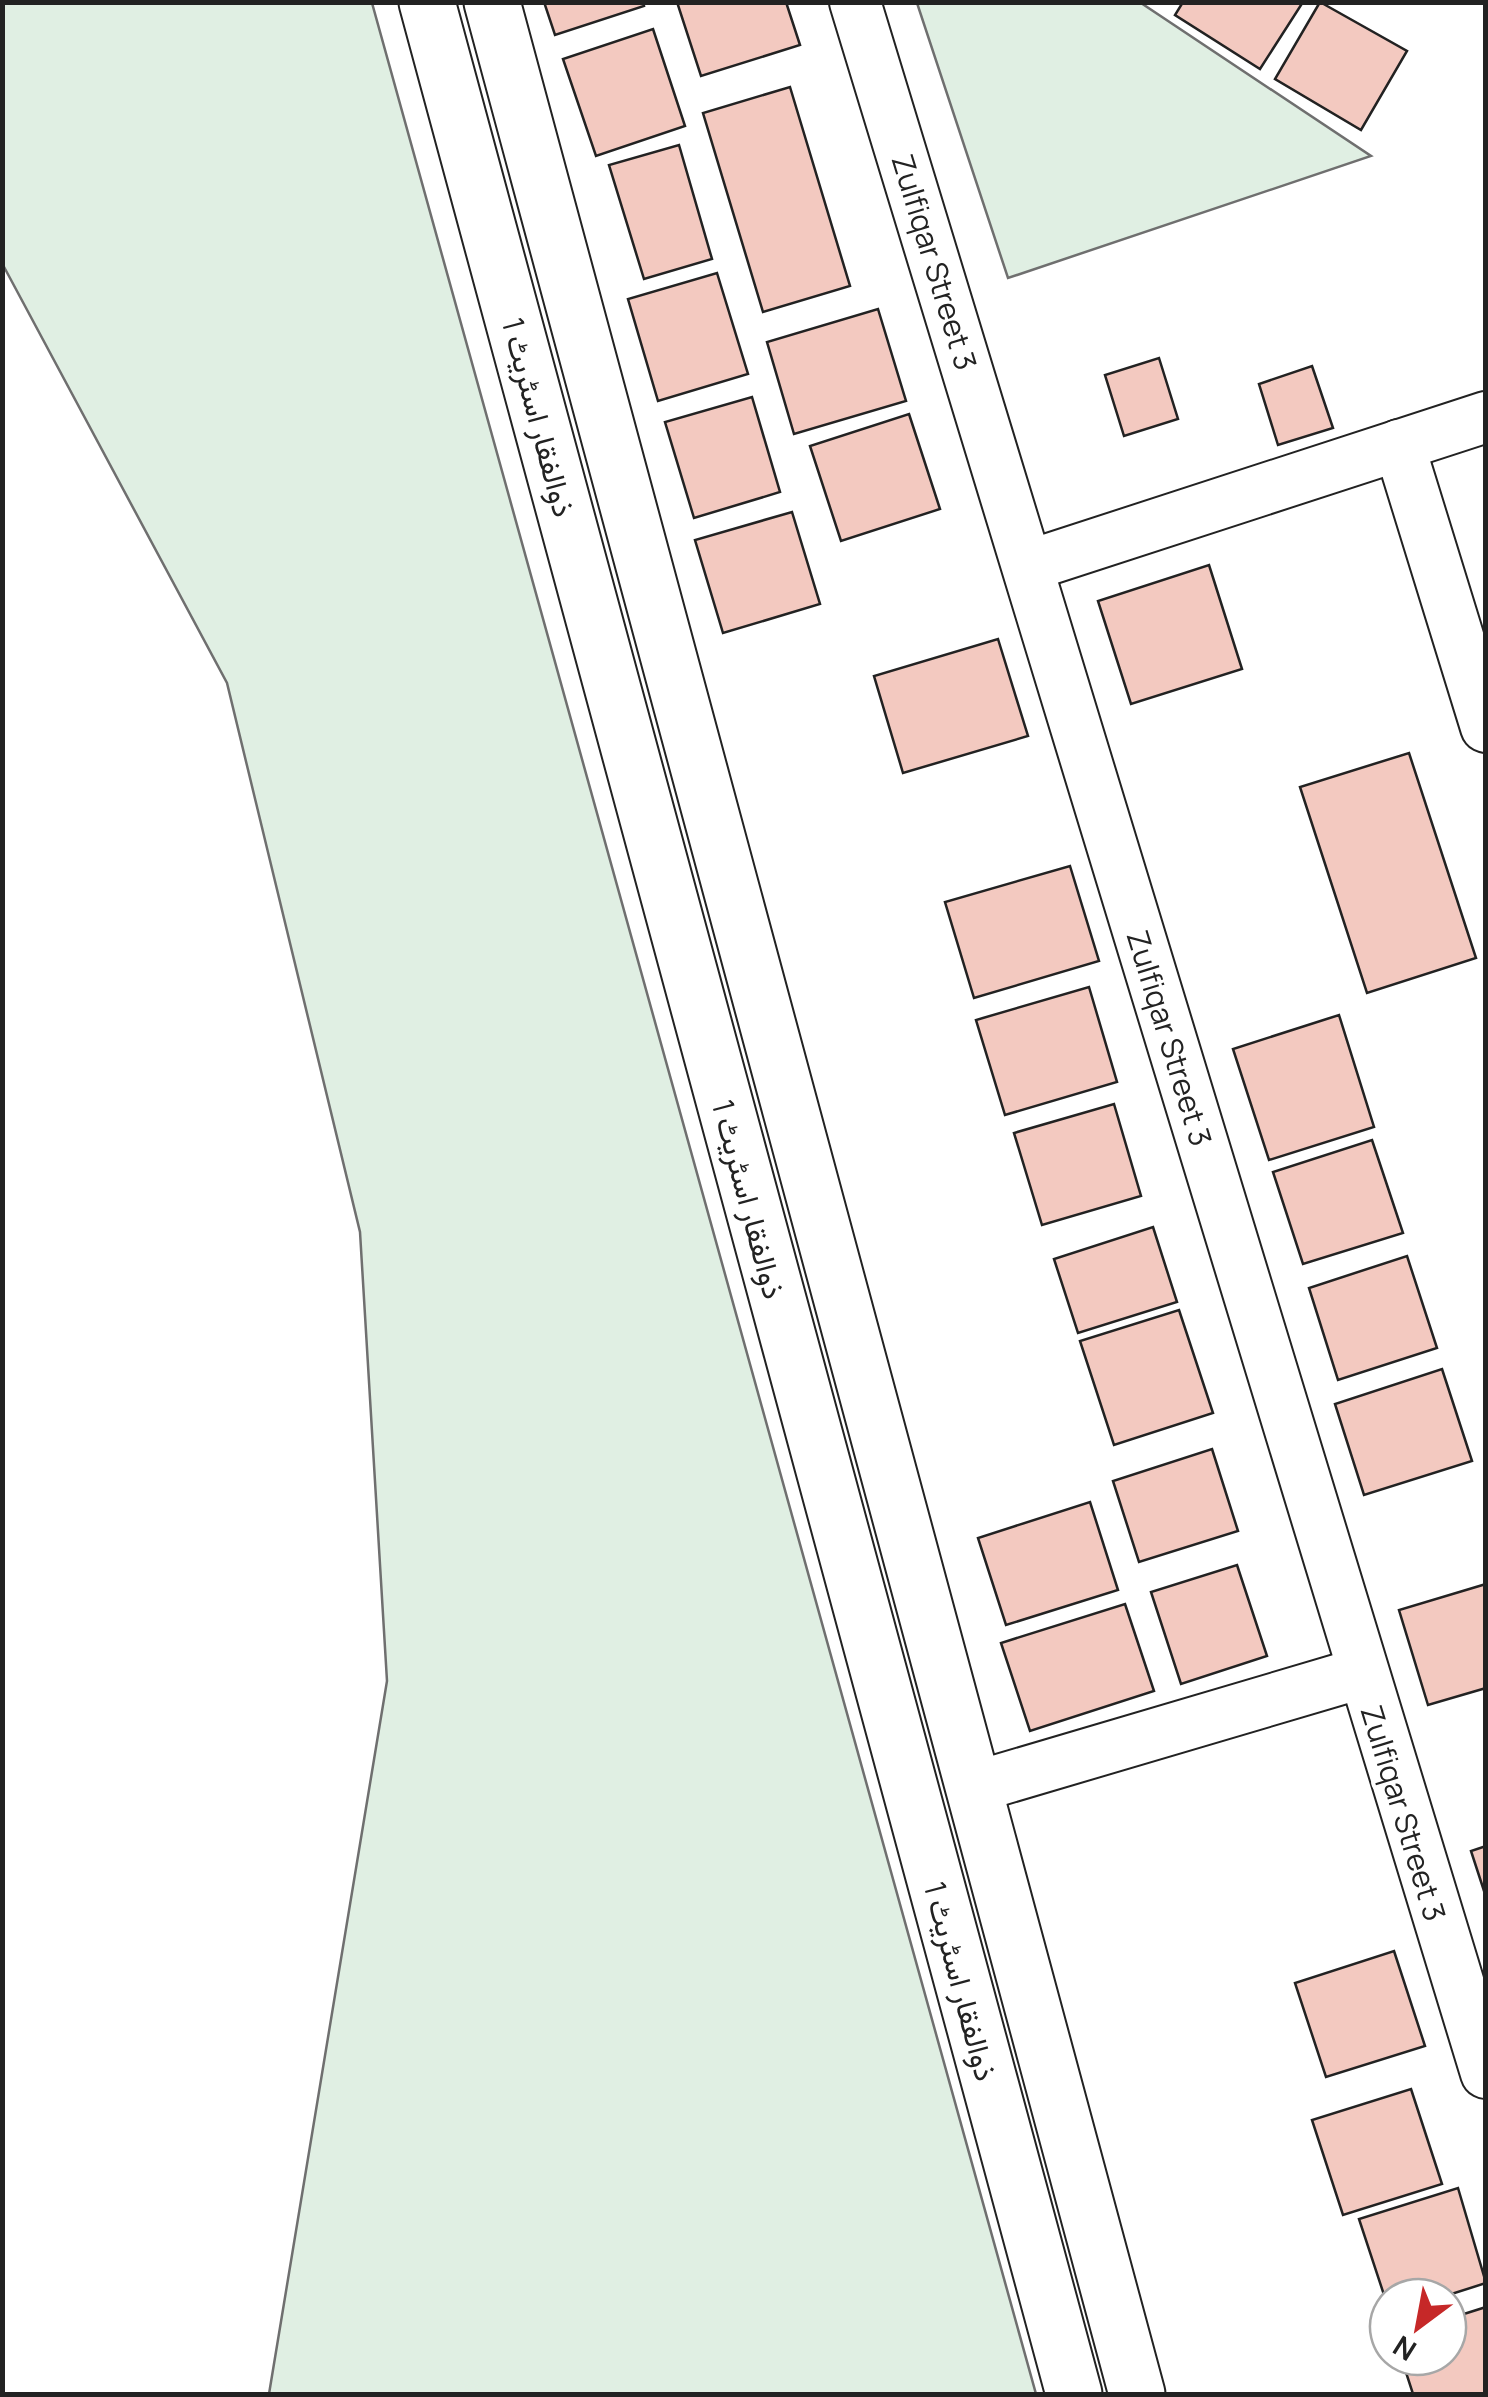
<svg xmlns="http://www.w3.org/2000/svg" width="1488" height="2397" viewBox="0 0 1488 2397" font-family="Manrope,Vazirmatn,sans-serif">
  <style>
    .green { fill: #e0efe3; stroke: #6f6f6f; stroke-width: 2.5 }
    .building { fill: #f3c9c0; stroke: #222; stroke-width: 2.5 }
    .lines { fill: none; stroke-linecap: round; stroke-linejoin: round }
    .minor-casing { stroke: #222; stroke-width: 54 }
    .major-casing { stroke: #222; stroke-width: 59 }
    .minor { stroke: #fff; stroke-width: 50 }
    .major { stroke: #fff; stroke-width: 55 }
    .labels { text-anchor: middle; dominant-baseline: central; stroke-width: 8; stroke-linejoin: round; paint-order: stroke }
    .street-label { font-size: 30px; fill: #222; stroke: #fff }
  </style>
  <rect width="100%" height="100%" fill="#fff"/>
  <g class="green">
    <path d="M 2,3 L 372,3 L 1036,2394 L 269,2394 L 387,1681 L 360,1232 L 227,683 L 3,265 Z"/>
    <path d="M 917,3 L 1141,3 L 1371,156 L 1008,278 Z"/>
  </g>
  <g class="building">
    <path d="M 544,2 L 643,2 L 644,6 L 555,35 Z"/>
    <path d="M 677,2 L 786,2 L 800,45 L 701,76 Z"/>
    <path d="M 1183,2 L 1303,2 L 1260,69 L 1175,15 Z"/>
    <path d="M 1320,2 L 1407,51 L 1361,130 L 1275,79 Z"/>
    <path d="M 653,29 L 685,126 L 596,156 L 563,59 Z"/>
    <path d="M 790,87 L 850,286 L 763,312 L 703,113 Z"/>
    <path d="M 679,145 L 712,259 L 644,279 L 609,165 Z"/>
    <path d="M 717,273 L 748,374 L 658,401 L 628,299 Z"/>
    <path d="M 878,309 L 906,401 L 794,434 L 767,342 Z"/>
    <path d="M 1159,358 L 1178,419 L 1124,436 L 1105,375 Z"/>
    <path d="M 1312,366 L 1333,428 L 1278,445 L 1259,384 Z"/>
    <path d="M 752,397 L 780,492 L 694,518 L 665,422 Z"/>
    <path d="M 909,414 L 940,509 L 841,541 L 810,446 Z"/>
    <path d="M 792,512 L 820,604 L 723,633 L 695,540 Z"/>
    <path d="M 1209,565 L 1242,669 L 1131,704 L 1098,601 Z"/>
    <path d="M 998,639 L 1028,736 L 903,773 L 874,676 Z"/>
    <path d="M 1409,753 L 1476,958 L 1367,993 L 1300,787 Z"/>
    <path d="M 1070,866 L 1099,961 L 974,998 L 945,902 Z"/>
    <path d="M 1089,987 L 1117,1082 L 1005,1115 L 976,1020 Z"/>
    <path d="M 1339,1015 L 1374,1127 L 1269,1160 L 1233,1049 Z"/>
    <path d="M 1114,1104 L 1141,1196 L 1042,1225 L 1014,1133 Z"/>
    <path d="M 1372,1140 L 1403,1233 L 1303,1264 L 1273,1172 Z"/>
    <path d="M 1153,1227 L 1177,1302 L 1078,1333 L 1054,1259 Z"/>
    <path d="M 1407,1256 L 1437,1348 L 1338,1380 L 1309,1288 Z"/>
    <path d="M 1179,1310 L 1213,1413 L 1114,1445 L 1080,1341 Z"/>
    <path d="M 1442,1369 L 1472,1461 L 1364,1495 L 1335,1404 Z"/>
    <path d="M 1212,1449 L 1238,1531 L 1139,1562 L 1113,1481 Z"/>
    <path d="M 1090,1502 L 1118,1590 L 1006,1625 L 978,1538 Z"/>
    <path d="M 1237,1565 L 1267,1656 L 1181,1684 L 1151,1592 Z"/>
    <path d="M 1486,1584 L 1486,1688 L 1428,1705 L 1399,1610 Z"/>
    <path d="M 1125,1604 L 1154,1691 L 1030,1731 L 1001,1643 Z"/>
    <path d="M 1486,1846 L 1486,1897 L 1471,1851 Z"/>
    <path d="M 1394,1951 L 1425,2046 L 1326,2077 L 1295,1983 Z"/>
    <path d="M 1411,2089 L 1442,2184 L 1343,2215 L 1312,2120 Z"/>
    <path d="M 1458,2188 L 1486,2283 L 1442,2297 L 1388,2297 L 1388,2307 L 1359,2219 Z"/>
    <path d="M 1486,2307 L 1486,2394 L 1413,2394 L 1401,2357 L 1448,2357 L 1448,2319 Z"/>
  </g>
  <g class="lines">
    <g class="minor-casing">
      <g id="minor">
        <path d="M 855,2 L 1486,2073"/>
        <path d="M 1399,445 L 1486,727"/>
        <path d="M 1028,566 L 1486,417"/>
        <path d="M 972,1788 L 1361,1673"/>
      </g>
    </g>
    <g class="major-casing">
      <g id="major">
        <path d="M 427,2 L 1074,2394"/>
        <path d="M 492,2 L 1137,2394"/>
      </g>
    </g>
    <use href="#minor" class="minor"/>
    <use href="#major" class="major"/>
  </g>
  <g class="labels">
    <g class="street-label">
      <text transform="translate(935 262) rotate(73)">Zulfiqar Street 3</text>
      <text transform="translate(539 417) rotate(75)">ذوالفقار اسٹریٹ 1</text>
      <text transform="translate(1170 1038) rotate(73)">Zulfiqar Street 3</text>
      <text transform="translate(749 1199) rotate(75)">ذوالفقار اسٹریٹ 1</text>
      <text transform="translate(1404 1813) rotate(73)">Zulfiqar Street 3</text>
      <text transform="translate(961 1981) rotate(75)">ذوالفقار اسٹریٹ 1</text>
    </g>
  </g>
  <rect width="1488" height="2397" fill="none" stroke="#222222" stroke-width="10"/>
  <g transform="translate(1418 2327) rotate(212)"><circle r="48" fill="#ffffff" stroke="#a7a7a7" stroke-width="2.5"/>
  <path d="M0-8L18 38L0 25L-18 38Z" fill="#c62828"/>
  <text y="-15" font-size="28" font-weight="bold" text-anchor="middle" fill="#222222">N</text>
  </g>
</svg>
